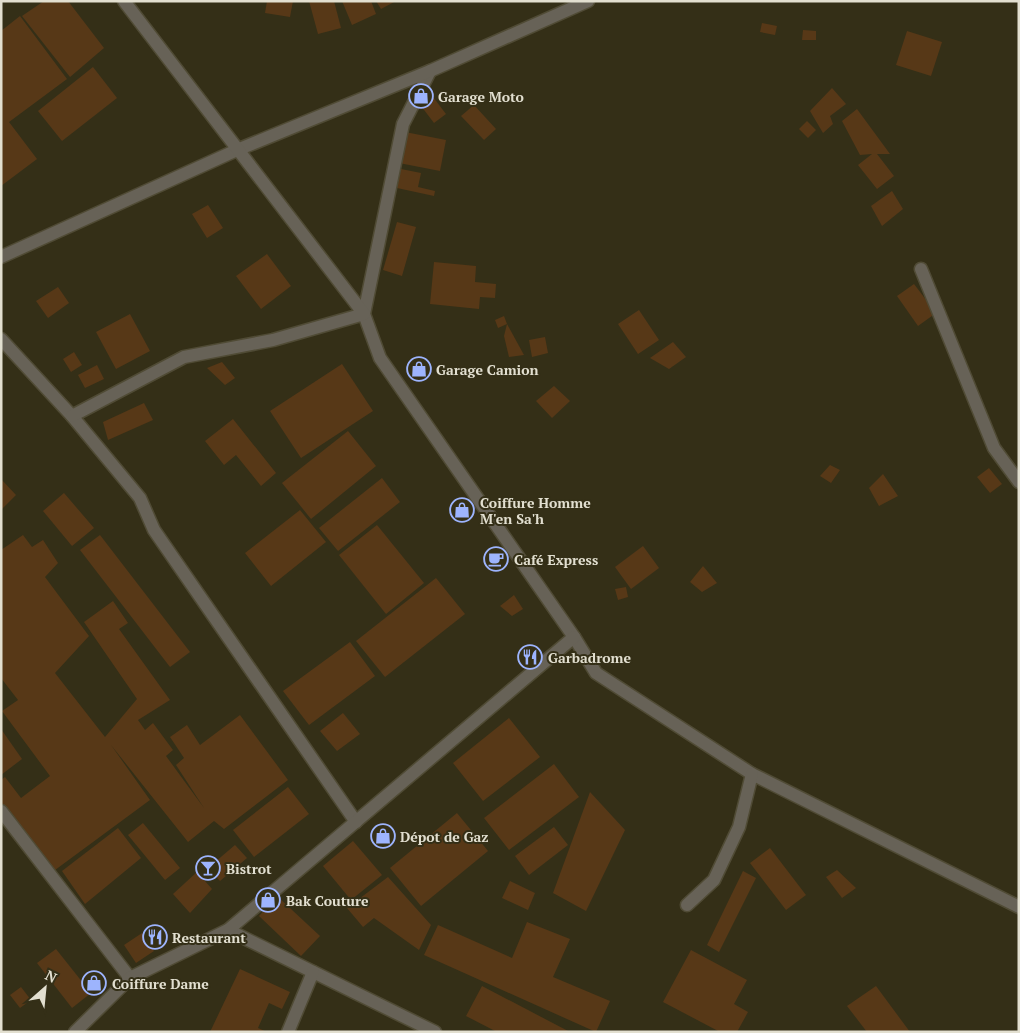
<svg xmlns="http://www.w3.org/2000/svg" width="1020" height="1033" viewBox="0 0 1020 1033" font-family="'PT Serif',serif">
  <style>
    .building { fill: #573817 }
    .lines { fill: none; stroke-linecap: round; stroke-linejoin: round }
    .minor-casing { stroke: #504b35; stroke-width: 15 }
    .minor { stroke: #676257; stroke-width: 12 }
    .labels { text-anchor: middle; dominant-baseline: central; stroke-width: 4; stroke-linejoin: round; paint-order: stroke }
    .poi-label { font-size: 14px; font-weight: bold; fill: #e2dfd0; stroke: #342f17; text-anchor: start }
  </style>
  <rect width="100%" height="100%" fill="#342f17"/>
  <g class="building">
    <path d="M 44,1 L 68,1 L 104,48 L 70,77 L 22,16 Z"/>
    <path d="M 267,1 L 293,1 L 290,17 L 265,13 Z"/>
    <path d="M 309,1 L 334,1 L 341,28 L 318,34 Z"/>
    <path d="M 342,1 L 371,1 L 376,14 L 352,25 Z"/>
    <path d="M 376,1 L 396,1 L 381,9 Z"/>
    <path d="M 20,16 L 67,79 L 9,122 L 37,159 L 1,186 L 1,31 Z"/>
    <path d="M 762,23 L 777,26 L 775,35 L 760,32 Z"/>
    <path d="M 803,30 L 816,31 L 816,40 L 802,40 Z"/>
    <path d="M 907,31 L 942,42 L 931,76 L 896,65 Z"/>
    <path d="M 93,67 L 117,98 L 62,141 L 38,111 Z"/>
    <path d="M 832,88 L 846,104 L 830,116 L 833,124 L 823,133 L 810,111 Z"/>
    <path d="M 430,93 L 446,114 L 434,123 L 418,102 Z"/>
    <path d="M 474,105 L 496,129 L 484,140 L 461,116 Z"/>
    <path d="M 857,109 L 890,154 L 877,154 L 894,176 L 877,189 L 858,165 L 872,154 L 860,155 L 842,121 Z"/>
    <path d="M 807,121 L 816,130 L 808,138 L 799,129 Z"/>
    <path d="M 405,132 L 446,140 L 440,171 L 399,163 Z"/>
    <path d="M 401,169 L 421,173 L 418,187 L 435,191 L 434,196 L 397,188 Z"/>
    <path d="M 892,191 L 903,209 L 882,226 L 871,206 Z"/>
    <path d="M 208,205 L 223,228 L 207,238 L 192,214 Z"/>
    <path d="M 397,222 L 416,227 L 402,276 L 383,270 Z"/>
    <path d="M 267,254 L 291,286 L 261,309 L 236,276 Z"/>
    <path d="M 434,262 L 476,266 L 475,282 L 496,284 L 495,298 L 480,297 L 479,309 L 430,304 Z"/>
    <path d="M 914,284 L 936,313 L 918,326 L 897,296 Z"/>
    <path d="M 58,287 L 69,303 L 48,318 L 36,301 Z"/>
    <path d="M 639,310 L 659,340 L 638,354 L 618,324 Z"/>
    <path d="M 130,314 L 150,351 L 116,369 L 96,332 Z"/>
    <path d="M 504,316 L 507,324 L 498,328 L 495,320 Z"/>
    <path d="M 507,324 L 524,355 L 509,357 L 504,336 Z"/>
    <path d="M 545,337 L 548,353 L 532,357 L 529,340 Z"/>
    <path d="M 673,342 L 686,357 L 669,369 L 650,358 Z"/>
    <path d="M 74,352 L 82,365 L 71,372 L 63,359 Z"/>
    <path d="M 222,362 L 235,378 L 225,385 L 207,368 Z"/>
    <path d="M 342,364 L 373,411 L 301,458 L 270,411 Z"/>
    <path d="M 97,365 L 104,379 L 85,388 L 78,375 Z"/>
    <path d="M 554,386 L 570,401 L 552,418 L 536,401 Z"/>
    <path d="M 144,403 L 153,420 L 108,440 L 103,422 Z"/>
    <path d="M 233,419 L 276,473 L 261,486 L 236,455 L 224,465 L 205,441 Z"/>
    <path d="M 348,431 L 376,466 L 311,519 L 282,483 Z"/>
    <path d="M 830,465 L 840,470 L 831,483 L 820,476 Z"/>
    <path d="M 989,468 L 1002,484 L 990,493 L 977,477 Z"/>
    <path d="M 883,474 L 898,496 L 879,506 L 869,488 Z"/>
    <path d="M 382,478 L 400,502 L 338,551 L 319,528 Z"/>
    <path d="M 1,479 L 16,495 L 1,510 Z"/>
    <path d="M 64,493 L 94,528 L 72,546 L 43,511 Z"/>
    <path d="M 300,510 L 326,542 L 271,586 L 245,553 Z"/>
    <path d="M 377,525 L 424,583 L 386,614 L 339,555 Z"/>
    <path d="M 23,535 L 32,547 L 43,540 L 58,563 L 45,577 L 89,636 L 55,673 L 105,737 L 137,699 L 84,622 L 113,601 L 128,623 L 119,629 L 170,700 L 138,720 L 145,730 L 153,723 L 173,750 L 166,756 L 204,808 L 176,765 L 184,758 L 170,737 L 187,725 L 200,745 L 240,715 L 288,780 L 224,829 L 214,821 L 188,842 L 111,745 L 150,800 L 51,873 L 1,806 L 1,780 L 5,777 L 21,798 L 50,776 L 2,711 L 18,700 L 1,678 L 1,550 Z"/>
    <path d="M 100,535 L 190,652 L 170,667 L 80,550 Z"/>
    <path d="M 643,546 L 659,568 L 631,589 L 615,567 Z"/>
    <path d="M 703,566 L 717,583 L 702,592 L 690,582 Z"/>
    <path d="M 436,578 L 465,614 L 385,677 L 356,641 Z"/>
    <path d="M 626,587 L 628,597 L 618,600 L 615,589 Z"/>
    <path d="M 514,595 L 523,609 L 512,616 L 500,606 Z"/>
    <path d="M 350,642 L 375,676 L 309,725 L 283,691 Z"/>
    <path d="M 343,713 L 360,734 L 337,751 L 320,731 Z"/>
    <path d="M 509,718 L 540,757 L 483,801 L 453,763 Z"/>
    <path d="M 1,729 L 22,759 L 1,775 Z"/>
    <path d="M 554,764 L 579,797 L 509,850 L 484,818 Z"/>
    <path d="M 288,787 L 309,814 L 254,857 L 233,830 Z"/>
    <path d="M 590,792 L 625,830 L 586,911 L 553,893 Z"/>
    <path d="M 457,813 L 488,851 L 421,906 L 390,868 Z"/>
    <path d="M 143,823 L 180,868 L 165,880 L 128,835 Z"/>
    <path d="M 554,827 L 568,845 L 529,875 L 515,856 Z"/>
    <path d="M 118,828 L 141,858 L 85,904 L 62,871 Z"/>
    <path d="M 353,841 L 382,875 L 351,900 L 323,866 Z"/>
    <path d="M 235,845 L 247,858 L 220,881 L 208,868 Z"/>
    <path d="M 770,848 L 806,895 L 786,910 L 750,863 Z"/>
    <path d="M 837,870 L 856,888 L 842,898 L 826,877 Z"/>
    <path d="M 743,871 L 756,878 L 719,952 L 707,945 Z"/>
    <path d="M 197,872 L 212,889 L 190,913 L 173,894 Z"/>
    <path d="M 388,877 L 431,925 L 419,950 L 374,918 L 363,927 L 347,908 Z"/>
    <path d="M 510,881 L 535,893 L 528,910 L 502,898 Z"/>
    <path d="M 277,896 L 320,936 L 301,956 L 259,916 Z"/>
    <path d="M 527,922 L 570,939 L 553,977 L 610,1001 L 596,1032 L 424,955 L 438,925 L 512,958 Z"/>
    <path d="M 142,933 L 154,951 L 136,963 L 124,945 Z"/>
    <path d="M 56,949 L 91,993 L 72,1008 L 37,963 Z"/>
    <path d="M 691,950 L 747,980 L 734,1004 L 748,1012 L 737,1032 L 720,1032 L 663,1002 Z"/>
    <path d="M 240,969 L 290,992 L 282,1009 L 269,1003 L 258,1028 L 267,1032 L 210,1032 Z"/>
    <path d="M 482,986 L 570,1032 L 497,1032 L 466,1016 Z"/>
    <path d="M 876,986 L 910,1032 L 867,1032 L 847,1006 Z"/>
    <path d="M 21,987 L 31,1000 L 20,1008 L 10,995 Z"/>
  </g>
  <g class="lines">
    <g class="minor-casing">
      <g id="minor">
        <path d="M 430,71 L 403,124 L 364,314 L 380,358 L 574,637 L 596,673 L 752,774 L 1019,907"/>
        <path d="M 1,257 L 237,150 L 430,71 L 588,1"/>
        <path d="M 921,269 L 994,448 L 1019,482"/>
        <path d="M 1,339 L 72,416 L 140,498 L 154,530 L 356,822"/>
        <path d="M 72,416 L 184,357 L 273,340 L 364,314 L 124,1"/>
        <path d="M 1,811 L 130,978"/>
        <path d="M 687,905 L 714,880 L 739,827 L 752,774"/>
        <path d="M 228,930 L 435,1032"/>
        <path d="M 75,1032 L 130,978 L 228,930 L 574,637"/>
        <path d="M 288,1032 L 313,972"/>
      </g>
    </g>
    <use href="#minor" class="minor"/>
  </g>
  <defs>
    <g id="shop-ring" transform="scale(1.25)"><circle r="9.5" fill="#342f17" stroke="#9db4fd" stroke-width="1.5"/><path d="M-5-2.5h2.3a2.7 3.5 0 0 1 5.4 0H5L5.5 6h-11ZM-1.5-2.5h3a1.5 2.3 0 0 0-3 0Z" fill="#9db4fd"/></g>
    <g id="cafe-ring" transform="scale(1.25)"><circle r="9.5" fill="#342f17" stroke="#9db4fd" stroke-width="1.5"/><path d="M-5.5-4.5H6V0H3Q3 3.5 0 3.5H-2.5Q-5.5 3.5-5.5 0ZM3-3.2v2h1.7v-2ZM-6 4.5H4V6H-6Z" fill="#9db4fd"/></g>
    <g id="restaurant-ring" transform="scale(1.25)"><circle r="9.5" fill="#342f17" stroke="#9db4fd" stroke-width="1.5"/><path d="M-5-6h1v4h1v-4h1v4h1v-4h1v5L-1.5 .5V6h-2V.5L-5-1ZM5-6V6H3V1.5H1.5Q1.5-4 5-6Z" fill="#9db4fd"/></g>
    <g id="bar-ring" transform="scale(1.25)"><circle r="9.5" fill="#342f17" stroke="#9db4fd" stroke-width="1.5"/><path d="M-6-5H6L.8 .8V4.5H3.5V6h-7V4.5H-.8V.8Z" fill="#9db4fd"/></g>
  </defs>
  <g fill-rule="evenodd">
    <use href="#shop-ring" x="421" y="96"/>
    <use href="#shop-ring" x="419" y="369"/>
    <use href="#shop-ring" x="462" y="510"/>
    <use href="#cafe-ring" x="496" y="559"/>
    <use href="#restaurant-ring" x="530" y="657"/>
    <use href="#shop-ring" x="383" y="836"/>
    <use href="#bar-ring" x="208" y="868"/>
    <use href="#shop-ring" x="268" y="900"/>
    <use href="#restaurant-ring" x="155" y="937"/>
    <use href="#shop-ring" x="94" y="983"/>
  </g>
  <g class="labels">
    <g class="poi-label">
      <text x="438" y="96">Garage Moto</text>
      <text x="436" y="369">Garage Camion</text>
      <text x="480" y="502">Coiffure Homme<tspan x="480" dy="16">M'en Sa'h</tspan></text>
      <text x="514" y="559">Café Express</text>
      <text x="548" y="657">Garbadrome</text>
      <text x="400" y="836">Dépot de Gaz</text>
      <text x="226" y="868">Bistrot</text>
      <text x="286" y="900">Bak Couture</text>
      <text x="172" y="937">Restaurant</text>
      <text x="112" y="983">Coiffure Dame</text>
    </g>
  </g>
  <rect width="1020" height="1033" fill="none" stroke="#e2dfd0" stroke-width="5"/>
  <g transform="translate(45 988) rotate(27)" stroke="#342f17" stroke-width="4" paint-order="stroke">
  <path d="M0-4L9 19L0 12L-9 19Z" fill="#e2dfd0"/>
  <text y="-8" font-size="14" font-weight="bold" text-anchor="middle" fill="#e2dfd0">N</text>
  </g>
</svg>
